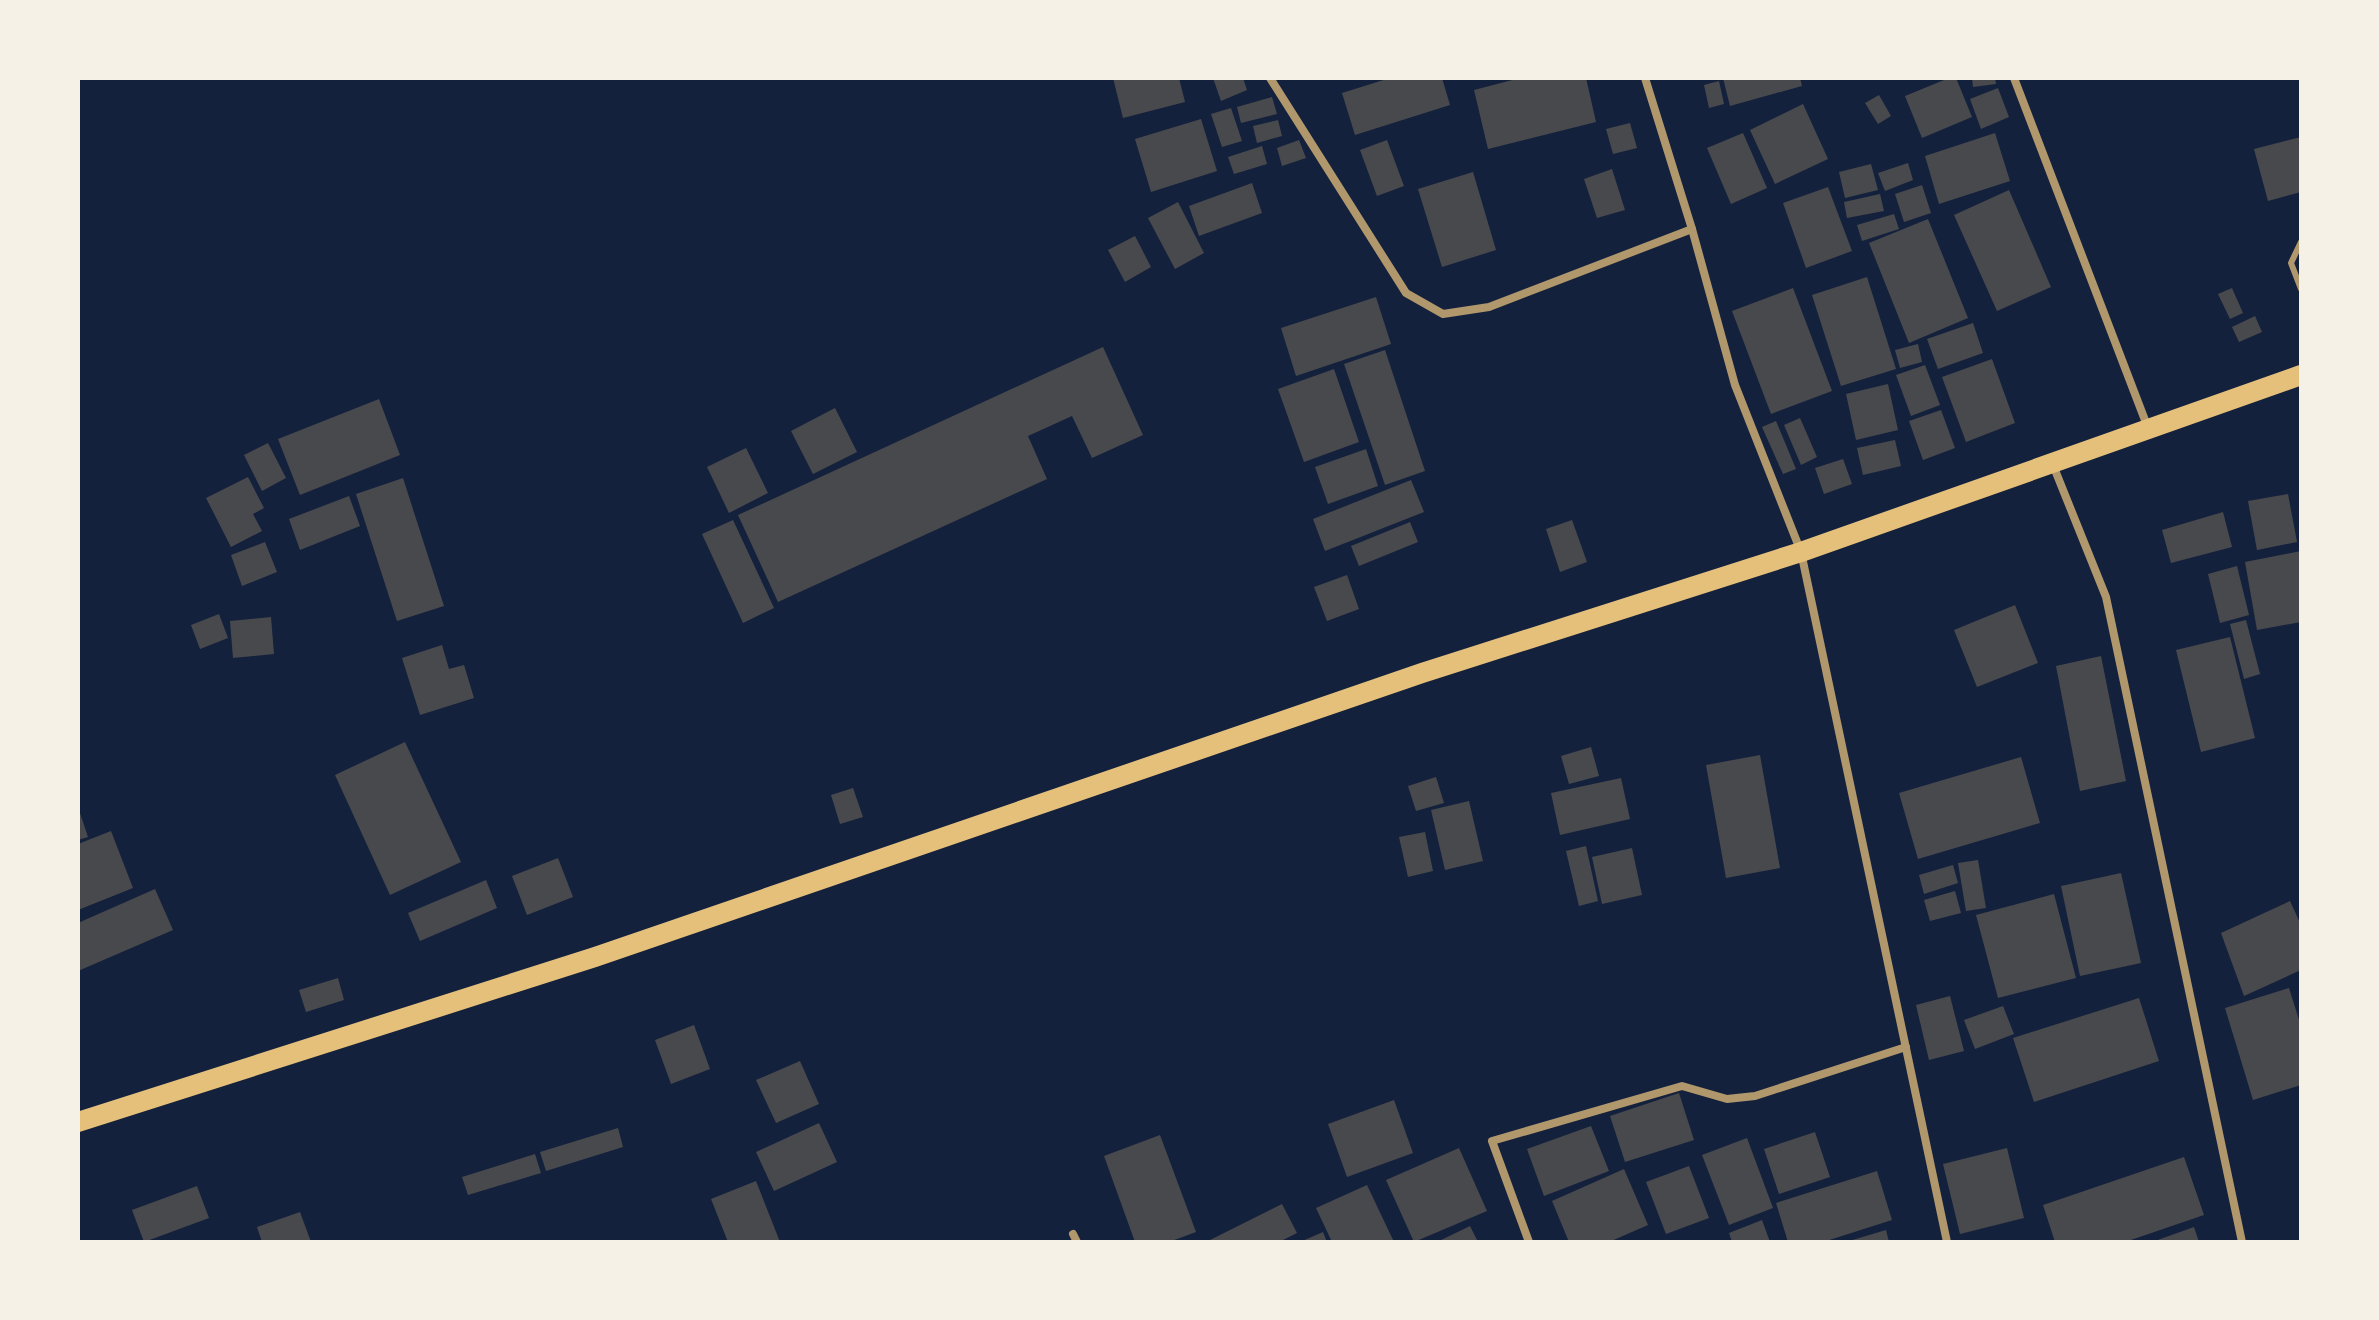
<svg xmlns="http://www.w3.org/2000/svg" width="2379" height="1320" viewBox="0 0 2379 1320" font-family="'Fira Sans',sans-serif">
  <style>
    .building { fill: #48494c }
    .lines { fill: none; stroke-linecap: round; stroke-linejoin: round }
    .service { stroke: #b1986c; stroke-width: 6 }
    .minor { stroke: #b1986c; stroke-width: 8 }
    .primary { stroke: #e5c07b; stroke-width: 20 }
  </style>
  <rect width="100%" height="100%" fill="#14213d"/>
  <g class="building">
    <path d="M 1113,78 L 1179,78 L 1185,102 L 1123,118 Z"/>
    <path d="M 1213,78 L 1243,78 L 1247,90 L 1221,101 Z"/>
    <path d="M 1390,78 L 1442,78 L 1450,105 L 1355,135 L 1342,93 Z"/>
    <path d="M 1520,78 L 1586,78 L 1596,122 L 1488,149 L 1474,90 Z"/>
    <path d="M 1723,78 L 1800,78 L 1802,86 L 1730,106 Z"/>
    <path d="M 1949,78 L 1956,78 L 1972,117 L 1922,138 L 1905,96 Z"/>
    <path d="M 1972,78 L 1995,78 L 1996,84 L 1973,87 Z"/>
    <path d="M 1719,81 L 1724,104 L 1709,108 L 1704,85 Z"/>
    <path d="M 1998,88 L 2009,117 L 1981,129 L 1970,99 Z"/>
    <path d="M 1879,95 L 1891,116 L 1878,124 L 1865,103 Z"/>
    <path d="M 1272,97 L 1277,114 L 1241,123 L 1237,107 Z"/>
    <path d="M 1803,104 L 1828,159 L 1775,184 L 1750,130 Z"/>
    <path d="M 1231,108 L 1242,141 L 1222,147 L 1211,114 Z"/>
    <path d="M 1201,119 L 1217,171 L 1151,192 L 1135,139 Z"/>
    <path d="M 1278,120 L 1282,136 L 1257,143 L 1253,126 Z"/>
    <path d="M 1630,123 L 1637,148 L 1613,154 L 1606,129 Z"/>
    <path d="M 1743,133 L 1767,188 L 1731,204 L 1707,148 Z"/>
    <path d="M 1995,133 L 2010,181 L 1939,204 L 1925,156 Z"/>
    <path d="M 2301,137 L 2301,192 L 2268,201 L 2254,149 Z"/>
    <path d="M 1299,140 L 1306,158 L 1282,166 L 1277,148 Z"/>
    <path d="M 1387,140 L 1404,186 L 1377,196 L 1360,150 Z"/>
    <path d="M 1262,146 L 1267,164 L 1234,174 L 1228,157 Z"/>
    <path d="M 1908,163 L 1913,180 L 1885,191 L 1878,173 Z"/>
    <path d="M 1871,164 L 1878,190 L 1845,198 L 1839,172 Z"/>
    <path d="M 1612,169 L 1625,210 L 1597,218 L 1584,179 Z"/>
    <path d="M 1473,172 L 1496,250 L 1442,267 L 1418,189 Z"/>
    <path d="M 1252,183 L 1262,213 L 1199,236 L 1189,206 Z"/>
    <path d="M 1922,185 L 1931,213 L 1904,222 L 1895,194 Z"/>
    <path d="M 1828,187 L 1852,251 L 1806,268 L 1783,203 Z"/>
    <path d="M 2009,190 L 2051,287 L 1997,311 L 1954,215 Z"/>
    <path d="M 1880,194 L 1884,211 L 1847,218 L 1844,202 Z"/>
    <path d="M 1178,202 L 1204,253 L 1175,269 L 1148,218 Z"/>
    <path d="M 1894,214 L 1899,229 L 1862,241 L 1857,225 Z"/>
    <path d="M 1928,219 L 1968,318 L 1909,343 L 1869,243 Z"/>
    <path d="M 1135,236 L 1151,267 L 1125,282 L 1108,250 Z"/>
    <path d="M 1867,277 L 1896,369 L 1841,386 L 1812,295 Z"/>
    <path d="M 1793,288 L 1832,391 L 1771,414 L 1732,311 Z"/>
    <path d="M 2232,288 L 2243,313 L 2230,319 L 2218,294 Z"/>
    <path d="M 1376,297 L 1391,344 L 1296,376 L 1281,328 Z"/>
    <path d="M 2255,316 L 2262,332 L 2239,342 L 2232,327 Z"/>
    <path d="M 1973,323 L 1983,353 L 1938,369 L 1927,339 Z"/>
    <path d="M 1918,344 L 1922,362 L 1900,368 L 1895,350 Z"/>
    <path d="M 1103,347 L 1143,435 L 1092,458 L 1072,416 L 1028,436 L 1047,479 L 778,602 L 738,515 Z"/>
    <path d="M 1385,350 L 1425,471 L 1385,485 L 1344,364 Z"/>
    <path d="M 1992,359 L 2015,423 L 1966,442 L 1942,377 Z"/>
    <path d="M 1925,365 L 1940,405 L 1911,416 L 1896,375 Z"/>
    <path d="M 1334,369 L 1359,442 L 1304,462 L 1278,389 Z"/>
    <path d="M 1888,384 L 1898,430 L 1856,440 L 1846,394 Z"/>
    <path d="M 379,399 L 400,455 L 300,495 L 278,439 Z"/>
    <path d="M 835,408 L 857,452 L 813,474 L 791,431 Z"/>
    <path d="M 1941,410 L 1955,448 L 1923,460 L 1909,421 Z"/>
    <path d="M 1800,418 L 1817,457 L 1801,465 L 1784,425 Z"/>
    <path d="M 1776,421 L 1796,469 L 1783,474 L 1762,427 Z"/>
    <path d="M 1895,440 L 1901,466 L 1863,475 L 1857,448 Z"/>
    <path d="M 268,443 L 286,478 L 262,491 L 244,455 Z"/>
    <path d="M 746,448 L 768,493 L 729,513 L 707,467 Z"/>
    <path d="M 1366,449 L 1378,486 L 1328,504 L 1315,467 Z"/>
    <path d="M 1843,459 L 1852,484 L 1824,494 L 1815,468 Z"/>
    <path d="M 248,477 L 264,508 L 253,514 L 262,531 L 231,547 L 206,498 Z"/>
    <path d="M 403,478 L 444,606 L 397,621 L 356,494 Z"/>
    <path d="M 1411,480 L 1424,512 L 1325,551 L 1313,519 Z"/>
    <path d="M 2288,494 L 2297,542 L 2257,550 L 2248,501 Z"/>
    <path d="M 349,496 L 360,526 L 300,550 L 289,519 Z"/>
    <path d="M 2223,512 L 2232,547 L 2171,563 L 2162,530 Z"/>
    <path d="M 733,520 L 774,608 L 743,623 L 702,534 Z"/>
    <path d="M 1572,520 L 1587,562 L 1560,572 L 1546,529 Z"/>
    <path d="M 1410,522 L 1418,542 L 1359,566 L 1351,546 Z"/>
    <path d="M 265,542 L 277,572 L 242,586 L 231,555 Z"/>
    <path d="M 2301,551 L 2301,622 L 2257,630 L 2245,562 Z"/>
    <path d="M 2237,566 L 2249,615 L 2220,623 L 2208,574 Z"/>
    <path d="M 1347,575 L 1359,609 L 1327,621 L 1314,587 Z"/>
    <path d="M 2015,605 L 2038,663 L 1977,687 L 1954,630 Z"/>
    <path d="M 219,614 L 228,638 L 200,649 L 191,625 Z"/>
    <path d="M 271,617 L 274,654 L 233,658 L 230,621 Z"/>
    <path d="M 2246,620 L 2260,674 L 2244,679 L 2230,624 Z"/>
    <path d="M 2230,637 L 2255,738 L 2201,752 L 2176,650 Z"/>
    <path d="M 442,645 L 449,669 L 464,665 L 474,698 L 420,715 L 402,658 Z"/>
    <path d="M 2101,656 L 2126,781 L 2080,791 L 2056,666 Z"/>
    <path d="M 405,742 L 461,862 L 390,895 L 335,775 Z"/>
    <path d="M 1591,747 L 1599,776 L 1569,784 L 1561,756 Z"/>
    <path d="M 1760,755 L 1780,868 L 1726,878 L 1706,765 Z"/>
    <path d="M 2021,757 L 2040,823 L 1918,859 L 1899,793 Z"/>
    <path d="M 1436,777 L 1444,803 L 1416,811 L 1408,786 Z"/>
    <path d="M 1621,778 L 1630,819 L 1560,835 L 1551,793 Z"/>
    <path d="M 853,788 L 863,817 L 840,824 L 831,795 Z"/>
    <path d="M 1469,801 L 1483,861 L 1445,870 L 1431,810 Z"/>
    <path d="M 78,807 L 88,837 L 78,840 Z"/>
    <path d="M 111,831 L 133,888 L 78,910 L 78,844 Z"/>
    <path d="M 1425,832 L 1433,871 L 1408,877 L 1399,837 Z"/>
    <path d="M 1586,846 L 1598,901 L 1579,906 L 1566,851 Z"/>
    <path d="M 1632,848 L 1642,895 L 1602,904 L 1592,857 Z"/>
    <path d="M 558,858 L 573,897 L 527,915 L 512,876 Z"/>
    <path d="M 1978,860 L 1986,908 L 1966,911 L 1958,863 Z"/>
    <path d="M 1953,865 L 1958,883 L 1924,894 L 1919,875 Z"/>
    <path d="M 2121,873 L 2141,963 L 2080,976 L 2061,886 Z"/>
    <path d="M 486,880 L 497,908 L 420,941 L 408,913 Z"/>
    <path d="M 155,889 L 173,930 L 78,971 L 78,923 Z"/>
    <path d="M 1955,891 L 1961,913 L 1930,921 L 1924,900 Z"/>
    <path d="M 2054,894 L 2076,978 L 1998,998 L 1976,915 Z"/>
    <path d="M 2290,901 L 2301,925 L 2301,970 L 2244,996 L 2221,933 Z"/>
    <path d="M 338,978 L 344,1000 L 306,1012 L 299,990 Z"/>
    <path d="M 2289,988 L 2301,1026 L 2301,1085 L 2253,1100 L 2225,1008 Z"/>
    <path d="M 1950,996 L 1964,1051 L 1929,1060 L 1916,1005 Z"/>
    <path d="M 2139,998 L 2159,1061 L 2034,1102 L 2013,1038 Z"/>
    <path d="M 2003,1006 L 2014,1034 L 1975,1049 L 1964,1020 Z"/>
    <path d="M 694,1025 L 710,1069 L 671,1084 L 655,1040 Z"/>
    <path d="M 800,1061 L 819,1104 L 776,1123 L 756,1080 Z"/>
    <path d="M 1679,1093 L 1694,1140 L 1625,1162 L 1610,1116 Z"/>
    <path d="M 1394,1100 L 1413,1153 L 1347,1177 L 1328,1124 Z"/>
    <path d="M 819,1123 L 837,1162 L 774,1191 L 756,1152 Z"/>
    <path d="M 1591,1126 L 1609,1171 L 1544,1196 L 1527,1149 Z"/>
    <path d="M 618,1128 L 623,1147 L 546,1171 L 540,1152 Z"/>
    <path d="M 1815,1132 L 1830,1177 L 1779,1194 L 1764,1149 Z"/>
    <path d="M 1160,1135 L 1196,1232 L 1169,1242 L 1135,1242 L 1104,1156 Z"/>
    <path d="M 1747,1138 L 1773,1208 L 1729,1225 L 1702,1155 Z"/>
    <path d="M 1459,1148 L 1487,1211 L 1414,1242 L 1386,1180 Z"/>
    <path d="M 2007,1148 L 2024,1218 L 1960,1234 L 1943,1164 Z"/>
    <path d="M 535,1154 L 541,1173 L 468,1195 L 462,1177 Z"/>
    <path d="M 2184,1157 L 2204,1215 L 2125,1242 L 2055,1242 L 2043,1205 Z"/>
    <path d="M 1689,1166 L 1709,1218 L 1666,1234 L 1646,1182 Z"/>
    <path d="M 1624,1169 L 1648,1225 L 1609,1242 L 1569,1242 L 1552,1201 Z"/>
    <path d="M 1877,1171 L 1892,1220 L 1823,1242 L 1788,1242 L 1776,1203 Z"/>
    <path d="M 756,1181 L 780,1242 L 728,1242 L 711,1199 Z"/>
    <path d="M 1367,1185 L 1394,1242 L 1332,1242 L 1316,1208 Z"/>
    <path d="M 197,1186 L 209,1218 L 144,1242 L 132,1210 Z"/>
    <path d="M 1282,1204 L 1297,1233 L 1279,1242 L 1206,1242 Z"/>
    <path d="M 300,1212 L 311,1242 L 262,1242 L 257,1227 Z"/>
    <path d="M 1762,1220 L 1770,1242 L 1732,1242 L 1729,1233 Z"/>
    <path d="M 1470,1226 L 1478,1242 L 1437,1242 Z"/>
    <path d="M 2194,1227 L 2199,1242 L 2152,1242 Z"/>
    <path d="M 1886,1230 L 1889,1242 L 1849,1242 L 1849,1241 Z"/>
    <path d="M 1323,1232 L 1327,1242 L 1300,1242 Z"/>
  </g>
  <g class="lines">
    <path class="service" d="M 2301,242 L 2291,263 L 2301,289"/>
    <g class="minor">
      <path d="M 1270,78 L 1406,293 L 1443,314 L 1489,307 L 1692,229"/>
      <path d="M 1645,78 L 1692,229 L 1735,385 L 1801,552 L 1947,1242"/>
      <path d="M 2014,78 L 2148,428"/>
      <path d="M 2053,465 L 2106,597 L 2242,1242"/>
      <path d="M 1073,1234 L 1077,1242"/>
      <path d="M 1529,1242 L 1492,1141 L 1682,1086 L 1727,1099 L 1755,1096 L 1906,1047"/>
    </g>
    <path class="primary" d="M 78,1122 L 595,957 L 1422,673 L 1801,552 L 2301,375"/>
  </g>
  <rect width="2379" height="1320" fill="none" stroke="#f6f1e7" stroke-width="160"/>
</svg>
